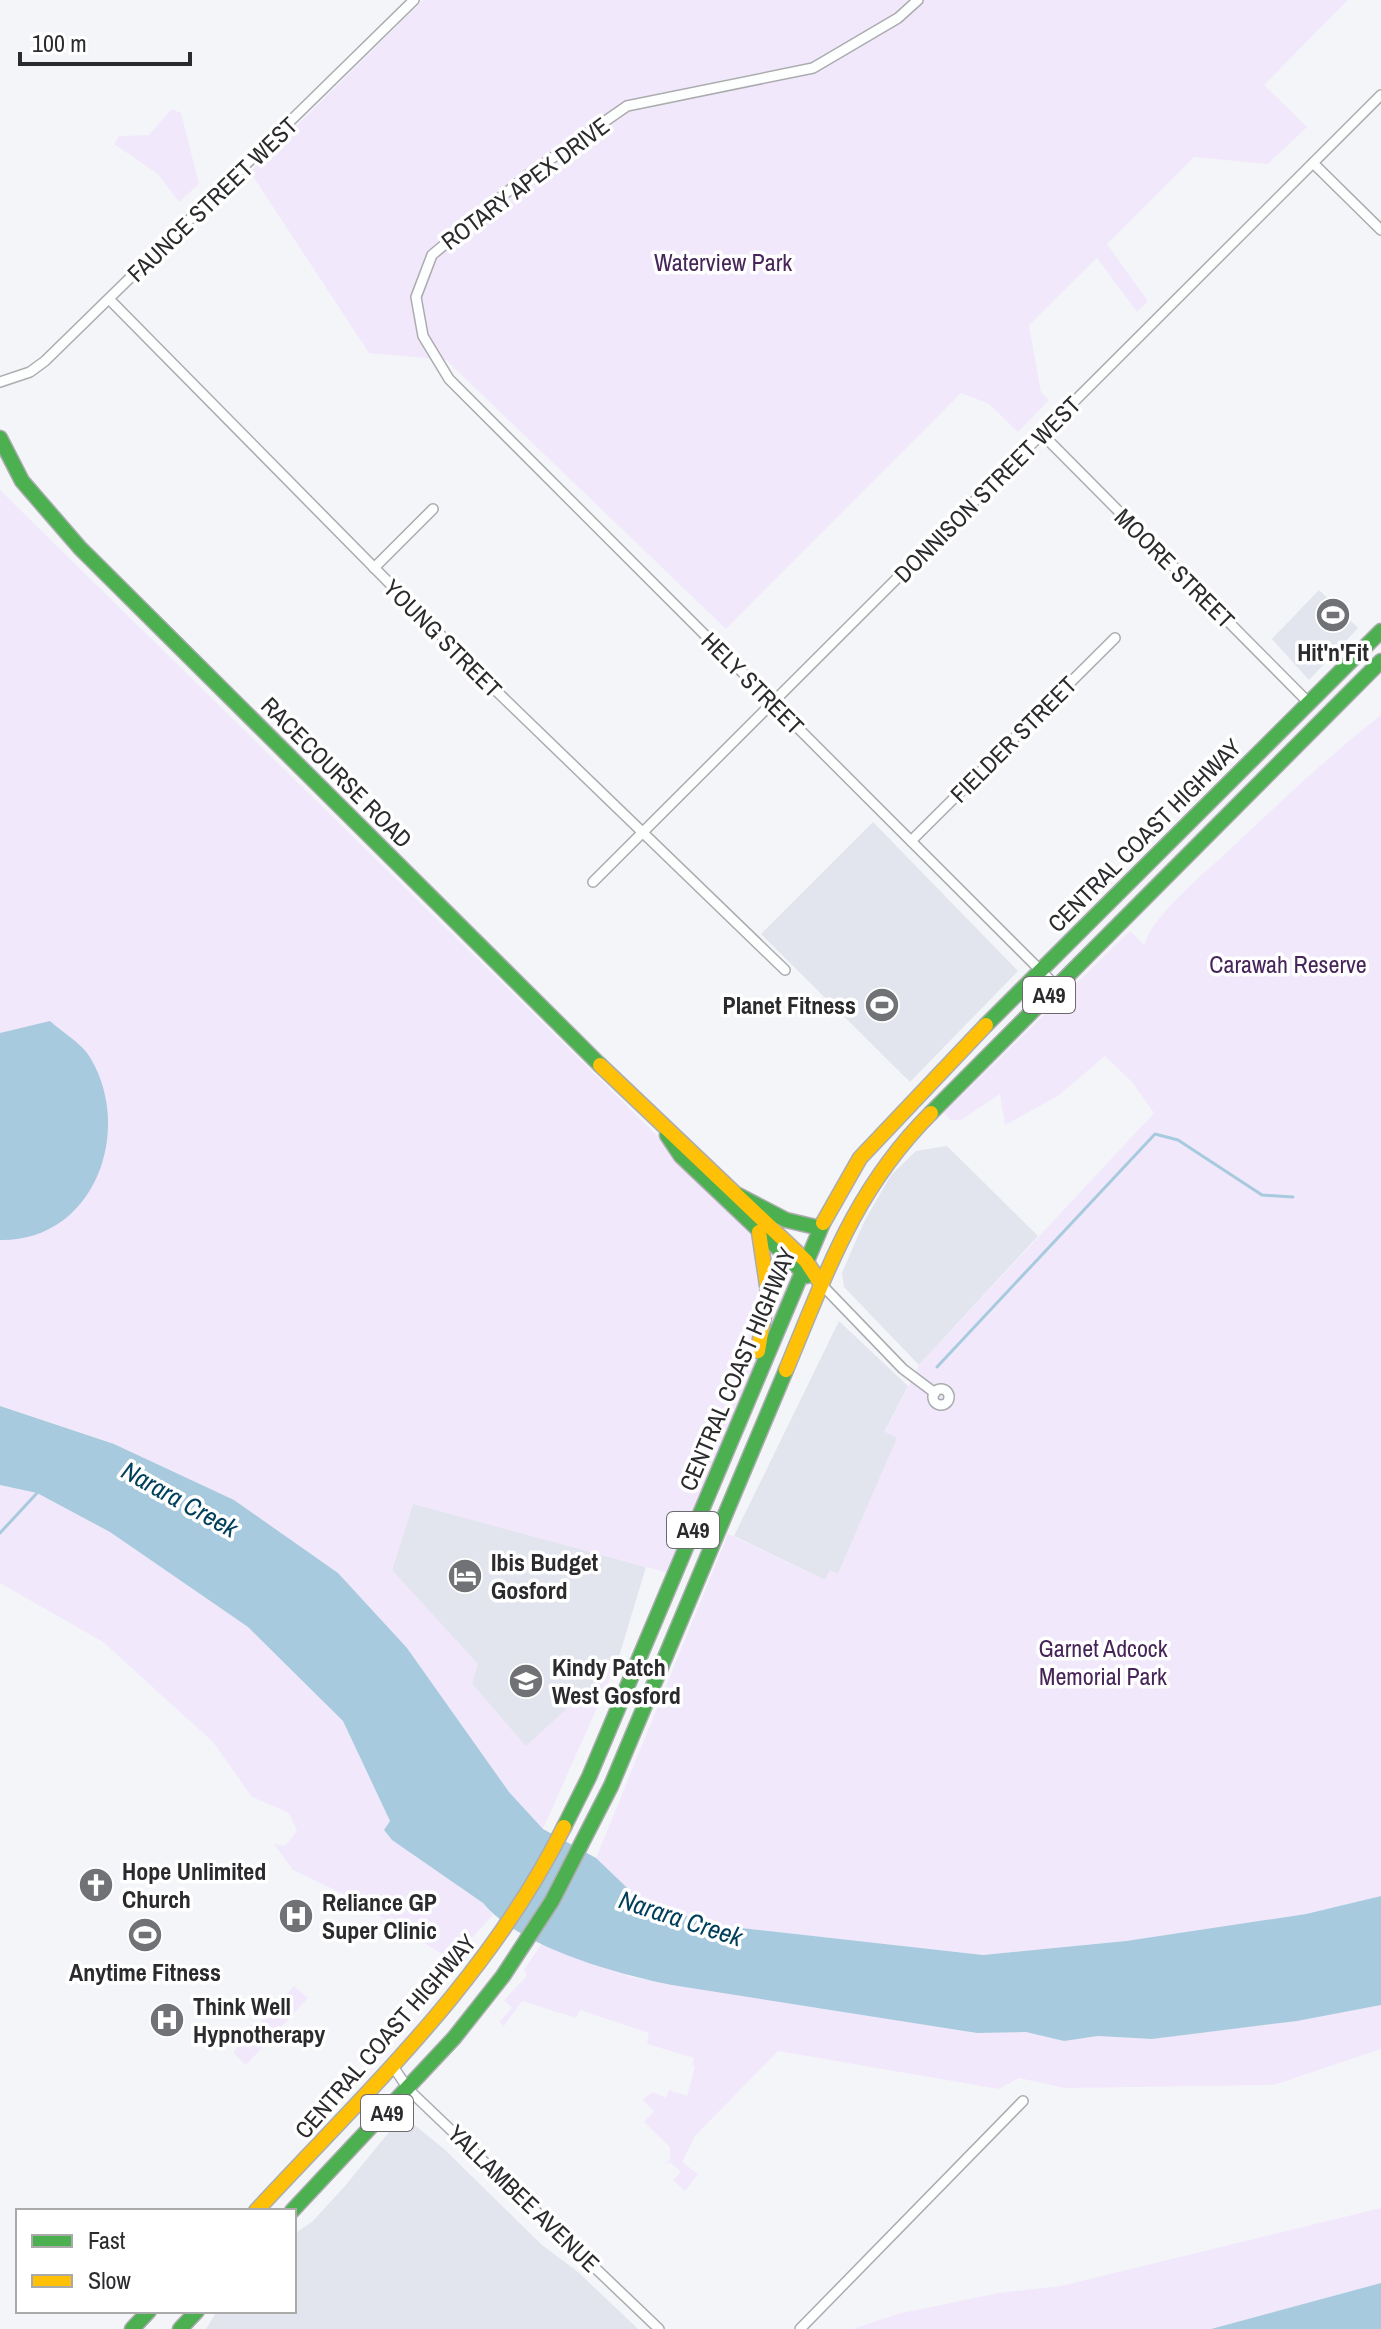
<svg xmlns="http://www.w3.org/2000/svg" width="1381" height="2329" viewBox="0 0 1381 2329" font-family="'Archivo Narrow',sans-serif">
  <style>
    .built { fill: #e2e5ee }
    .green { fill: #f2e8fb }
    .water { fill: #a8cade }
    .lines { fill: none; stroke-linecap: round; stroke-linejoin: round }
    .stream { stroke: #a8cade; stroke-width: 3 }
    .street-casing { stroke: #abacaf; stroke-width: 12 }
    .fast-casing { stroke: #abacaf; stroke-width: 17 }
    .slow-casing { stroke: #abacaf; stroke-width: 17 }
    .street { stroke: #fdfefe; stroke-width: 9 }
    .fast { stroke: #4caf50; stroke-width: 14 }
    .slow { stroke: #ffc107; stroke-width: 14 }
    .labels { text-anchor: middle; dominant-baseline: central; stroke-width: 7; stroke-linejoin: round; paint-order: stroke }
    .shield { fill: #fff; stroke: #6b6b6d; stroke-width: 2 }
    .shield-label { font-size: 22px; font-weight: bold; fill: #2b2b2e }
    .street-label { font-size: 24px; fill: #2b2b2e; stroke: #fff }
    .park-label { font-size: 24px; fill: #472558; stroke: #fff }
    .poi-label { font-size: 24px; font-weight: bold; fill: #2b2b2e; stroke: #fff; text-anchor: start }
    .water-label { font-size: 26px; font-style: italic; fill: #003f5b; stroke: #fff }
  </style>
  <rect width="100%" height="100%" fill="#f4f5f9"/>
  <g class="built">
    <path d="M 1319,590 L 1358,628 L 1309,680 L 1272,639 Z"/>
    <path d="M 873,822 L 1018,971 L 910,1082 L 761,934 Z"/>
    <path d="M 947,1146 L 1038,1236 L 919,1365 L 844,1287 L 842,1273 L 864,1222 L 891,1175 L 916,1151 Z"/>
    <path d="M 839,1321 L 908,1386 L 885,1431 L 898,1437 L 838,1574 L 830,1571 L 825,1580 L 734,1536 Z"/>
    <path d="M 413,1503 L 646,1567 L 617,1663 L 526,1747 L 472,1684 L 392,1570 Z"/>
    <path d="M 398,2121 L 412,2123 L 444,2149 L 542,2245 L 578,2272 L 638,2329 L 206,2329 L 217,2311 L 294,2311 L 294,2234 L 312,2222 L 345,2186 Z"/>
  </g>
  <g class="green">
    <path d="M 423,0 L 1348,0 L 1264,85 L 1307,127 L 1268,164 L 1194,157 L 1107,244 L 1148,301 L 1137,312 L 1097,258 L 1029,325 L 1041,392 L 1049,400 L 1018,432 L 989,404 L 961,393 L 726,629 L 446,360 L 369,353 L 250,172 Z"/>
    <path d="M 172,109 L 181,113 L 199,184 L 179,202 L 158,174 L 114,144 L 119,136 L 149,135 Z"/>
    <path d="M 0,490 L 794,1270 L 672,1574 L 413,1504 L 392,1570 L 478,1664 L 472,1684 L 526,1746 L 617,1663 L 543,1829 L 509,1792 L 407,1648 L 233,1500 L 114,1444 L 0,1406 Z"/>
    <path d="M 1381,715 L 1381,1896 L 1306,1914 L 1126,1941 L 983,1955 L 714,1925 L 642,1902 L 596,1858 L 728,1534 L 825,1580 L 829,1571 L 838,1574 L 897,1438 L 885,1432 L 919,1365 L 1154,1113 L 1133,1083 L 1105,1056 L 1058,1096 L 1005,1125 L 1000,1094 L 961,1120 L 951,1120 L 944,1113 L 1130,931 L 1144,945 C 1155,913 1200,877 1225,854 C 1276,806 1326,758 1381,715 Z"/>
    <path d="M 0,1485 L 37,1493 L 110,1532 L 248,1627 L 343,1721 L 390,1821 L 384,1831 L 392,1840 L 483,1903 L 493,1915 L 452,1960 L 343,1894 L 293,1870 L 274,1844 L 285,1846 L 297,1831 L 289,1813 L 252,1797 L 213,1742 L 103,1642 L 0,1583 Z"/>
    <path d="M 542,1943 L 631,1977 L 977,2033 L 1026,2032 L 1064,2041 L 1098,2036 L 1152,2039 L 1297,2021 L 1381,2005 L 1381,2049 L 1274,2085 L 1065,2088 L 1019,2078 L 999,2089 L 778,2051 L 695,2136 L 682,2162 L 698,2174 L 685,2191 L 673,2180 L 681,2172 L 670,2162 L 664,2165 L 670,2159 L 670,2147 L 644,2122 L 654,2111 L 642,2100 L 653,2092 L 666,2098 L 669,2090 L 687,2096 L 695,2066 L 692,2065 L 694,2058 L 647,2044 L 649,2033 L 580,2010 L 576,2018 L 522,2001 L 504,2026 L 499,2022 L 512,2008 L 504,2000 L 527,1976 L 524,1970 Z"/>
    <path d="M 294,1986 L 308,1998 L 246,2065 L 233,2053 L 235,2050 Z"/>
    <path d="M 1381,2208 L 1381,2283 L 1211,2329 L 853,2329 L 897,2314 L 999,2293 L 1061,2286 Z"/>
  </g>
  <g class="water">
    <path d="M 50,1021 C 62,1032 83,1044 91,1059 C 134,1133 93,1242 0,1240 L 0,1033 Z"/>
    <path d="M 0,1406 L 114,1444 L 234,1500 L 338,1573 L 407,1648 L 509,1792 L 543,1829 L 596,1858 L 642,1902 L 714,1925 L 983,1955 L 1126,1941 L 1306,1914 L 1381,1896 L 1381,2005 L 1297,2021 L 1152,2039 L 1098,2036 L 1064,2041 L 1026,2032 L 977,2033 L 672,1985 C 617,1974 519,1947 483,1903 L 392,1840 L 384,1830 L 390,1821 L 343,1721 L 248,1627 L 110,1532 L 37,1493 L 0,1485 Z"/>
    <path d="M 1381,2283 L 1381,2329 L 1211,2329 Z"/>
  </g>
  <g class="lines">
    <g class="stream">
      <path d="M 937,1367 L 1155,1134 L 1178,1140 L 1262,1195 L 1293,1197"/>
      <path d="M 0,1533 L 38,1492"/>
    </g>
    <g class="street-casing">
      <g id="street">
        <path d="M 918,0 L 898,18 L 813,68 L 627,106 L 525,177 L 432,255 L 416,297 L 423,336 L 449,379 L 1057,987"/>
        <path d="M 1313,163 L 1381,230"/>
        <path d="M 109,299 L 486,681 L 785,970"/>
        <path d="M 0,382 L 30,372 L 45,361 L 414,0"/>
        <path d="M 1042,434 L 1308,702"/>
        <path d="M 374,568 L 433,509"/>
        <path d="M 911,841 L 1115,638"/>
        <path d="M 593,882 L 1381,95"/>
        <path d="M 822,1285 L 903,1369 L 935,1393"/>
        <circle cx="941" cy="1397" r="8"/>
        <path d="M 392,2065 L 409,2090 L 659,2329"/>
        <path d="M 800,2329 L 1023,2101"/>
      </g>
    </g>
    <g class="fast-casing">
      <g id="fast">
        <path d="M 0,438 L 22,481 L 80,548 L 600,1065"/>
        <path d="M 986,1025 L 1381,631"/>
        <path d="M 931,1113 L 1381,661"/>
        <path d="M 667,1135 L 681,1156 L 807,1276"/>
        <path d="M 738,1195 L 786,1220 L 820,1228"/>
        <path d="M 564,1827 L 589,1777 L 823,1223"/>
        <path d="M 292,2211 L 454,2038 L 503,1976 L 552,1901 L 611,1786 L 786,1370"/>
        <path d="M 132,2329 L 149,2311"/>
        <path d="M 180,2329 L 197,2311"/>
      </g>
    </g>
    <g class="slow-casing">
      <g id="slow">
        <path d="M 600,1065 L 806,1261 L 821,1284"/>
        <path d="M 823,1223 L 860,1158 L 986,1025"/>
        <path d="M 758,1351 L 768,1292 L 759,1232"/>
        <path d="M 786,1370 C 827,1272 854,1190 931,1113"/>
        <path d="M 256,2211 C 369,2089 489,1978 564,1827"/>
      </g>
    </g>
    <use href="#street" class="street"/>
    <use href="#fast" class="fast"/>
    <use href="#slow" class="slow"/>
  </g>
  <defs>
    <g id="stadium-disc" transform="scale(1.8)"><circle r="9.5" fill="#717275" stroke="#fff"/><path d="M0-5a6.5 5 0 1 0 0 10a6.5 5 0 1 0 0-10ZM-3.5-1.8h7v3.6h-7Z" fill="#fff"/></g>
    <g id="hotel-disc" transform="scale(1.8)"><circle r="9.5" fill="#717275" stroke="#fff"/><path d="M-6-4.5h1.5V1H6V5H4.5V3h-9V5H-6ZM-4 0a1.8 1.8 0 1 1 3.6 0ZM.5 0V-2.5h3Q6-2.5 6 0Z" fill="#fff"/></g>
    <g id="school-disc" transform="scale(1.8)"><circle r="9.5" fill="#717275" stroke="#fff"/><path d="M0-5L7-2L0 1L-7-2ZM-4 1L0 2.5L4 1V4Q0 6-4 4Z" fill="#fff"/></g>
    <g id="church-disc" transform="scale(1.8)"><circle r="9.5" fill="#717275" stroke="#fff"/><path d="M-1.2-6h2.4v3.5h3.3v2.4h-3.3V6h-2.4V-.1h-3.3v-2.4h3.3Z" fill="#fff"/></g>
    <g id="hospital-disc" transform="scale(1.8)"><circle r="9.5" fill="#717275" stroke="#fff"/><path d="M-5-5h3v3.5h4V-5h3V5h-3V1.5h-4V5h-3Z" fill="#fff"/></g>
  </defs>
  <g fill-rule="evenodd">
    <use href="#stadium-disc" x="1333" y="615"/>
    <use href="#stadium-disc" x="882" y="1005"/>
    <use href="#hotel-disc" x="465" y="1576"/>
    <use href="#school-disc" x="526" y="1681"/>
    <use href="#church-disc" x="96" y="1885"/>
    <use href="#hospital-disc" x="296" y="1916"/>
    <use href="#stadium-disc" x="145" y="1935"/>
    <use href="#hospital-disc" x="167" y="2020"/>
  </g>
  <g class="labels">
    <g class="shield">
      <rect x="1023" y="977" width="52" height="36" rx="6"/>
      <rect x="667" y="1512" width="52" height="36" rx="6"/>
      <rect x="361" y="2095" width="52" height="36" rx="6"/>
    </g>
    <g class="shield-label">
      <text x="1049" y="995">A49</text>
      <text x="693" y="1530">A49</text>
      <text x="387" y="2113">A49</text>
    </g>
    <g class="street-label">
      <text transform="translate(525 183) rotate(-37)">ROTARY APEX DRIVE</text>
      <text transform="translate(212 199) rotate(-44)">FAUNCE STREET WEST</text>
      <text transform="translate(987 489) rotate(-45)">DONNISON STREET WEST</text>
      <text transform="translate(1175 568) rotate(45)">MOORE STREET</text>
      <text transform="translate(443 638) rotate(45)">YOUNG STREET</text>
      <text transform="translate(753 683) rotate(45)">HELY STREET</text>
      <text transform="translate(1013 739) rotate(-45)">FIELDER STREET</text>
      <text transform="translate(337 772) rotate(45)">RACECOURSE ROAD</text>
      <text transform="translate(1144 835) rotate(-45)">CENTRAL COAST HIGHWAY</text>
      <text transform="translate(737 1369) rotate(-67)">CENTRAL COAST HIGHWAY</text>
      <text transform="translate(385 2036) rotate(-49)">CENTRAL COAST HIGHWAY</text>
      <text transform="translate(524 2198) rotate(44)">YALLAMBEE AVENUE</text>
    </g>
    <g class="park-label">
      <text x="723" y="262">Waterview Park</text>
      <text x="1288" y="964">Carawah Reserve</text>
      <text x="1103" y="1648">Garnet Adcock<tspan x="1103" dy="28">Memorial Park</tspan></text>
    </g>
    <g class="poi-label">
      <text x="1333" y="652" text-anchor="middle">Hit'n'Fit</text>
      <text x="856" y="1005" text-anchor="end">Planet Fitness</text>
      <text x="491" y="1562">Ibis Budget<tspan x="491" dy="28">Gosford</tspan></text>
      <text x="552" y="1667">Kindy Patch<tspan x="552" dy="28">West Gosford</tspan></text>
      <text x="122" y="1871">Hope Unlimited<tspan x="122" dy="28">Church</tspan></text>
      <text x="322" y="1902">Reliance GP<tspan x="322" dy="28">Super Clinic</tspan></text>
      <text x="145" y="1972" text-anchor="middle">Anytime Fitness</text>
      <text x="193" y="2006">Think Well<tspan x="193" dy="28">Hypnotherapy</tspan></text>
    </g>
    <g class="water-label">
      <text transform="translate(180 1499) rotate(29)">Narara Creek</text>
      <text transform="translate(681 1918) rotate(18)">Narara Creek</text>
    </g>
  </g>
  <rect x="16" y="2209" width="280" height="104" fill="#ffffff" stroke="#aaaaab" stroke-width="2"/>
  <rect x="32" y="2235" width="40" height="12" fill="#4caf50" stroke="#aaaaab" stroke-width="2"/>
  <text x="88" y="2249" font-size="24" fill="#2b2b2e">Fast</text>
  <rect x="32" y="2275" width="40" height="12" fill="#ffc107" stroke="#aaaaab" stroke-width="2"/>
  <text x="88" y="2289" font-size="24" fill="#2b2b2e">Slow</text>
  <path d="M20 52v12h170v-12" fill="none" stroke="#2b2b2e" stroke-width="4"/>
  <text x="32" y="52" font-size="24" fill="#2b2b2e" stroke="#ffffff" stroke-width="6" paint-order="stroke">100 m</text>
</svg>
